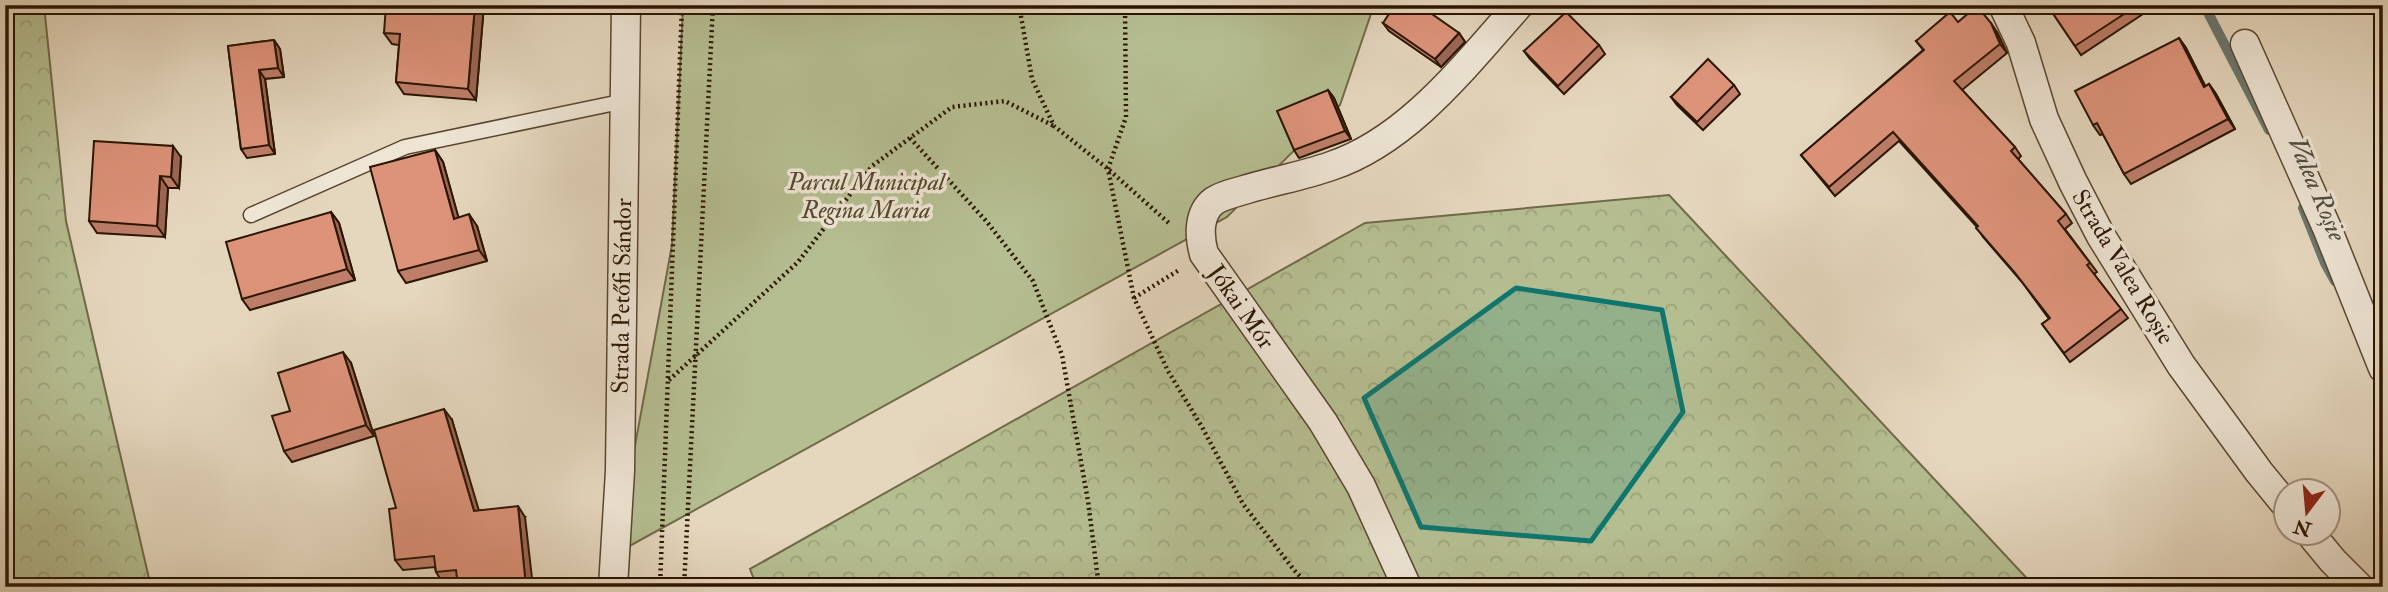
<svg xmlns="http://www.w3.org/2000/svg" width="2388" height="592" viewBox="0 0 2388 592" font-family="'IM FELL Double Pica',serif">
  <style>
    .green { fill: #b5be91; stroke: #706a48; stroke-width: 2 }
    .forest { fill: url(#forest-crowns); stroke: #706a48; stroke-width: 2 }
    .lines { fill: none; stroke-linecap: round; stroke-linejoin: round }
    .stream { stroke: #6b776e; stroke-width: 10 }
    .service-casing { stroke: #594630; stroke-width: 17 }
    .minor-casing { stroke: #594630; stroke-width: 31 }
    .path { stroke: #2a1500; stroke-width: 4.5; stroke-dasharray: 2 3.5; stroke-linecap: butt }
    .service { stroke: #eee5d5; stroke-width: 14 }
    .minor { stroke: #eee5d5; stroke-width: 28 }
    .wall { fill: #be7e69; stroke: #2a1500; stroke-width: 2 }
    .shaded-wall { fill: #9b6755; stroke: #2a1500; stroke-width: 2 }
    .building { fill: #dd937a; stroke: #2a1500; stroke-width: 2 }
    .marked { fill: #0f766e; fill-opacity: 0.2; stroke: #0f766e; stroke-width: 5; stroke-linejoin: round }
    .labels { text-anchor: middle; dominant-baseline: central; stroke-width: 7; stroke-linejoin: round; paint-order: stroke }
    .park-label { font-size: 24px; font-style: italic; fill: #54482c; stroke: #eee5d5 }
    .street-label { font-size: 24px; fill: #2a1500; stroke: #eee5d5 }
    .water-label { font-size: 26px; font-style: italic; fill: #504e40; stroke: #eee5d5 }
  </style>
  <defs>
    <pattern id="forest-crowns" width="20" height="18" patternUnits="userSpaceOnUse" patternTransform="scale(1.75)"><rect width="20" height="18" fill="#b5be91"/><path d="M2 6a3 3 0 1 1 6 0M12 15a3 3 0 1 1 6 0" fill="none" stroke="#9ca27b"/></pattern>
  </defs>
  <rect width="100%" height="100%" fill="#e5d7be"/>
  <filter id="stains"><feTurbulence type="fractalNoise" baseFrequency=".00286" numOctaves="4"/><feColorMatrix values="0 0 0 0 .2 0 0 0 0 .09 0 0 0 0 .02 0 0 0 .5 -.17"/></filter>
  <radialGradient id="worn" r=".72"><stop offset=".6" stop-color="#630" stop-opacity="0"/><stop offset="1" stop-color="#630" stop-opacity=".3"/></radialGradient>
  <path class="green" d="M 683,5 L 1374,5 L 1340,105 L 1227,217 L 615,554 L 672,245 Z"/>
  <g class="forest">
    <path d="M 5,5 L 44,5 L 66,221 L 151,587 L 5,587 Z"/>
    <path d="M 1669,195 L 2035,587 L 757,587 L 750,569 L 1365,223 Z"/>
  </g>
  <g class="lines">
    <g class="stream">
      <path d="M 2204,5 L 2269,130"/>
      <path d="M 2303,208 L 2325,263 L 2335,281"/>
      <path d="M 2376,370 L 2383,393"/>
    </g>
    <g class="service-casing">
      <path id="service" d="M 251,215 L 405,147 L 625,101"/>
    </g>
    <g class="minor-casing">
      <g id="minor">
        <path d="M 2003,5 L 2021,43 L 2044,119 L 2073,182 L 2101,236 L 2181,365 L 2259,472 L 2286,505"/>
        <path d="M 2245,44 L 2327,228 L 2383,368"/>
        <path d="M 2309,532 L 2333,561 L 2359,587"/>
        <path d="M 613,587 L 620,471 L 626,5"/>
        <path d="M 1407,587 L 1361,486 L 1323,422 L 1204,254 C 1199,236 1198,213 1214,201 C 1223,195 1234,193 1244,190 C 1273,181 1303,176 1331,166 C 1409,140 1466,64 1519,5"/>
      </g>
    </g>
    <g class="path">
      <path d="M 1019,5 L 1032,79 L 1054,126 L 1108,169 L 1170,224"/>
      <path d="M 1125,5 L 1126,117 L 1108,169 L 1134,298 L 1168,371 L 1202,427 L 1243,504 L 1294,570 L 1310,587"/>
      <path d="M 910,138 L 987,222 L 1033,281 L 1062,355 L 1088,501 L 1099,587"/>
      <path d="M 1134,298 L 1179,270"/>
      <path d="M 669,380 L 798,262 L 872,166 L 952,107 L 1005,101 L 1054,126"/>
      <path d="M 660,587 L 682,5"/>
      <path d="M 684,587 L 713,5"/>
    </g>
    <use href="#service" class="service"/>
    <use href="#minor" class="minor"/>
  </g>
  <g class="wall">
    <path d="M 484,5 L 476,100 L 404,94 L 396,82 L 399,45 L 392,44 L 384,33 Z"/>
    <path d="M 2069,5 L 2150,5 L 2152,8 L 2081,55 L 2054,15 Z"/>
    <path d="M 1958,22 L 1997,32 L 2007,53 L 1962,90 L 2015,147 L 2021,156 L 2018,159 L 2066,214 L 2072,223 L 2065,229 L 2097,272 L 2094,274 L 2128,318 L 2070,362 L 2042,324 L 2049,319 L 2022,282 L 1983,237 L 1977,227 L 1899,141 L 1835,196 L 1801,155 L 1923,50 L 1916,41 Z"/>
    <path d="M 1383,23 L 1459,33 L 1465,42 L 1441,67 L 1389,31 Z"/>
    <path d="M 2179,38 L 2186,48 L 2205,87 L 2209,84 L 2216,94 L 2235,129 L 2131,184 L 2124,174 L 2103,134 L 2100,135 L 2093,125 Z"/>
    <path d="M 274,40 L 280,49 L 284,77 L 265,79 L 275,154 L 247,158 L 241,149 L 228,46 Z"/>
    <path d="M 1599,45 L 1605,54 L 1564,94 L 1530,59 L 1524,51 Z"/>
    <path d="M 1734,85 L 1740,94 L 1703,130 L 1677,105 L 1671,97 Z"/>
    <path d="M 1328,90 L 1334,98 L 1351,139 L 1299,158 L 1294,150 Z"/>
    <path d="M 435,150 L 443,162 L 458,217 L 477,226 L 487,261 L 406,283 L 398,271 Z"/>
    <path d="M 181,157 L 179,188 L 168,188 L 165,237 L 97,233 L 89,221 Z"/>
    <path d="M 331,212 L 339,223 L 355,280 L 250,310 L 242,299 Z"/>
    <path d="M 351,363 L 374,436 L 292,462 L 284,451 L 290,411 Z"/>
    <path d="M 452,420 L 478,510 L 525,517 L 458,582 L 443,583 L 436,572 L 435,567 L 403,570 L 395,560 L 396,508 Z"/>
  </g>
  <g class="shaded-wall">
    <path d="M 475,5 L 484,5 L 476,100 L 468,89 Z"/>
    <path d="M 1991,23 L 1997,32 L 2007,53 L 2000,44 Z"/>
    <path d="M 1459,33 L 1465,42 L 1441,67 L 1435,59 Z"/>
    <path d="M 2179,38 L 2186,48 L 2211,97 L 2204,87 Z"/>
    <path d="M 274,40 L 280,49 L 284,77 L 278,68 Z"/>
    <path d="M 259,70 L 265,79 L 275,154 L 269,145 Z"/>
    <path d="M 2209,84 L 2216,94 L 2235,129 L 2228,119 Z"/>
    <path d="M 1328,90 L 1334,98 L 1351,139 L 1345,131 Z"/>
    <path d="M 173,146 L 181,157 L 179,188 L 171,177 Z"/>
    <path d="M 435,150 L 443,162 L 462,230 L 454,219 Z"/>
    <path d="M 160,176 L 168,188 L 165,237 L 157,226 Z"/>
    <path d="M 331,212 L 339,223 L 355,280 L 347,269 Z"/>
    <path d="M 469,214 L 477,226 L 487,261 L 479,250 Z"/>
    <path d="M 343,352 L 351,363 L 374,436 L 366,425 Z"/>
    <path d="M 444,409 L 452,420 L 482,521 L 474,511 Z"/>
    <path d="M 518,506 L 525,517 L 533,587 L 526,587 Z"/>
  </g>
  <g class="building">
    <path d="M 386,5 L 475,5 L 468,89 L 396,82 L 400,34 L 384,33 Z"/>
    <path d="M 1395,5 L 1419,5 L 1459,33 L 1435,59 L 1383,23 Z"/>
    <path d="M 2069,5 L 2138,5 L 2075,46 L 2054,15 Z"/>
    <path d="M 1977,6 L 1991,23 L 2000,44 L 1954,81 L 2015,147 L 2011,151 L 2066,214 L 2058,221 L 2090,263 L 2087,265 L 2121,309 L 2064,353 L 2042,324 L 2050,318 L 2015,273 L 1976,228 L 1978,226 L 1893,132 L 1829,187 L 1801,155 L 1924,50 L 1916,41 L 1950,12 L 1958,22 Z"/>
    <path d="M 1566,12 L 1599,45 L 1558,86 L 1524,51 Z"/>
    <path d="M 2179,38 L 2204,87 L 2209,84 L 2228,119 L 2124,174 L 2097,123 L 2093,125 L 2075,91 Z"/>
    <path d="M 274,40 L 278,68 L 259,70 L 269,145 L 241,149 L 228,46 Z"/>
    <path d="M 1708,59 L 1734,85 L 1697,122 L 1671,97 Z"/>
    <path d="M 1328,90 L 1345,131 L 1294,150 L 1277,111 Z"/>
    <path d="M 94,141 L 173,146 L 171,177 L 160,176 L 157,226 L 89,221 Z"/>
    <path d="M 435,150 L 454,219 L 469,214 L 479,250 L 398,271 L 370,167 Z"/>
    <path d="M 331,212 L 347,269 L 242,299 L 226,242 Z"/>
    <path d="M 343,352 L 366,425 L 284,451 L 272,416 L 290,411 L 278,373 Z"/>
    <path d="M 444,409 L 474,511 L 518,506 L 526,587 L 458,587 L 456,570 L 436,572 L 434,556 L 395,560 L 389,509 L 396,508 L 374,430 Z"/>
  </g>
  <path class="marked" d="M 1516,288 L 1662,310 L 1683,412 L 1591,541 L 1421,527 L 1364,398 Z"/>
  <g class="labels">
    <g class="park-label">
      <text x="866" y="182">Parcul Municipal<tspan x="866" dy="28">Regina Maria</tspan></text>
    </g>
    <g class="street-label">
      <text transform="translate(2123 267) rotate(59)">Strada Valea Roșie</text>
      <text transform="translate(622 296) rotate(-89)">Strada Petőfi Sándor</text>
      <text transform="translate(1241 307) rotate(55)">Jókai Mór</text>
    </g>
    <g class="water-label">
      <text transform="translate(2317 189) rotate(67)">Valea Roșie</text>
    </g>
  </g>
  <rect width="2388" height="592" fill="none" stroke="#e5d7be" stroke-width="28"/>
  <rect x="7" y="7" width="2374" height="578" fill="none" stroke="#2a1500" stroke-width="3.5"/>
  <rect x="14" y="14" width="2360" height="564" fill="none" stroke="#2a1500" stroke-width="2"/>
  <g transform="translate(2307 512) rotate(196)"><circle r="33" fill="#eee5d5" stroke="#a09280" stroke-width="2"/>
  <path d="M0-5L12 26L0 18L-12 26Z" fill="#8f2418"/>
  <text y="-10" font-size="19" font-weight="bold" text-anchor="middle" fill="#2a1500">N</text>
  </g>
  <rect width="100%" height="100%" filter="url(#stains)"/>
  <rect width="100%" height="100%" fill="url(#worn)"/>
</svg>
